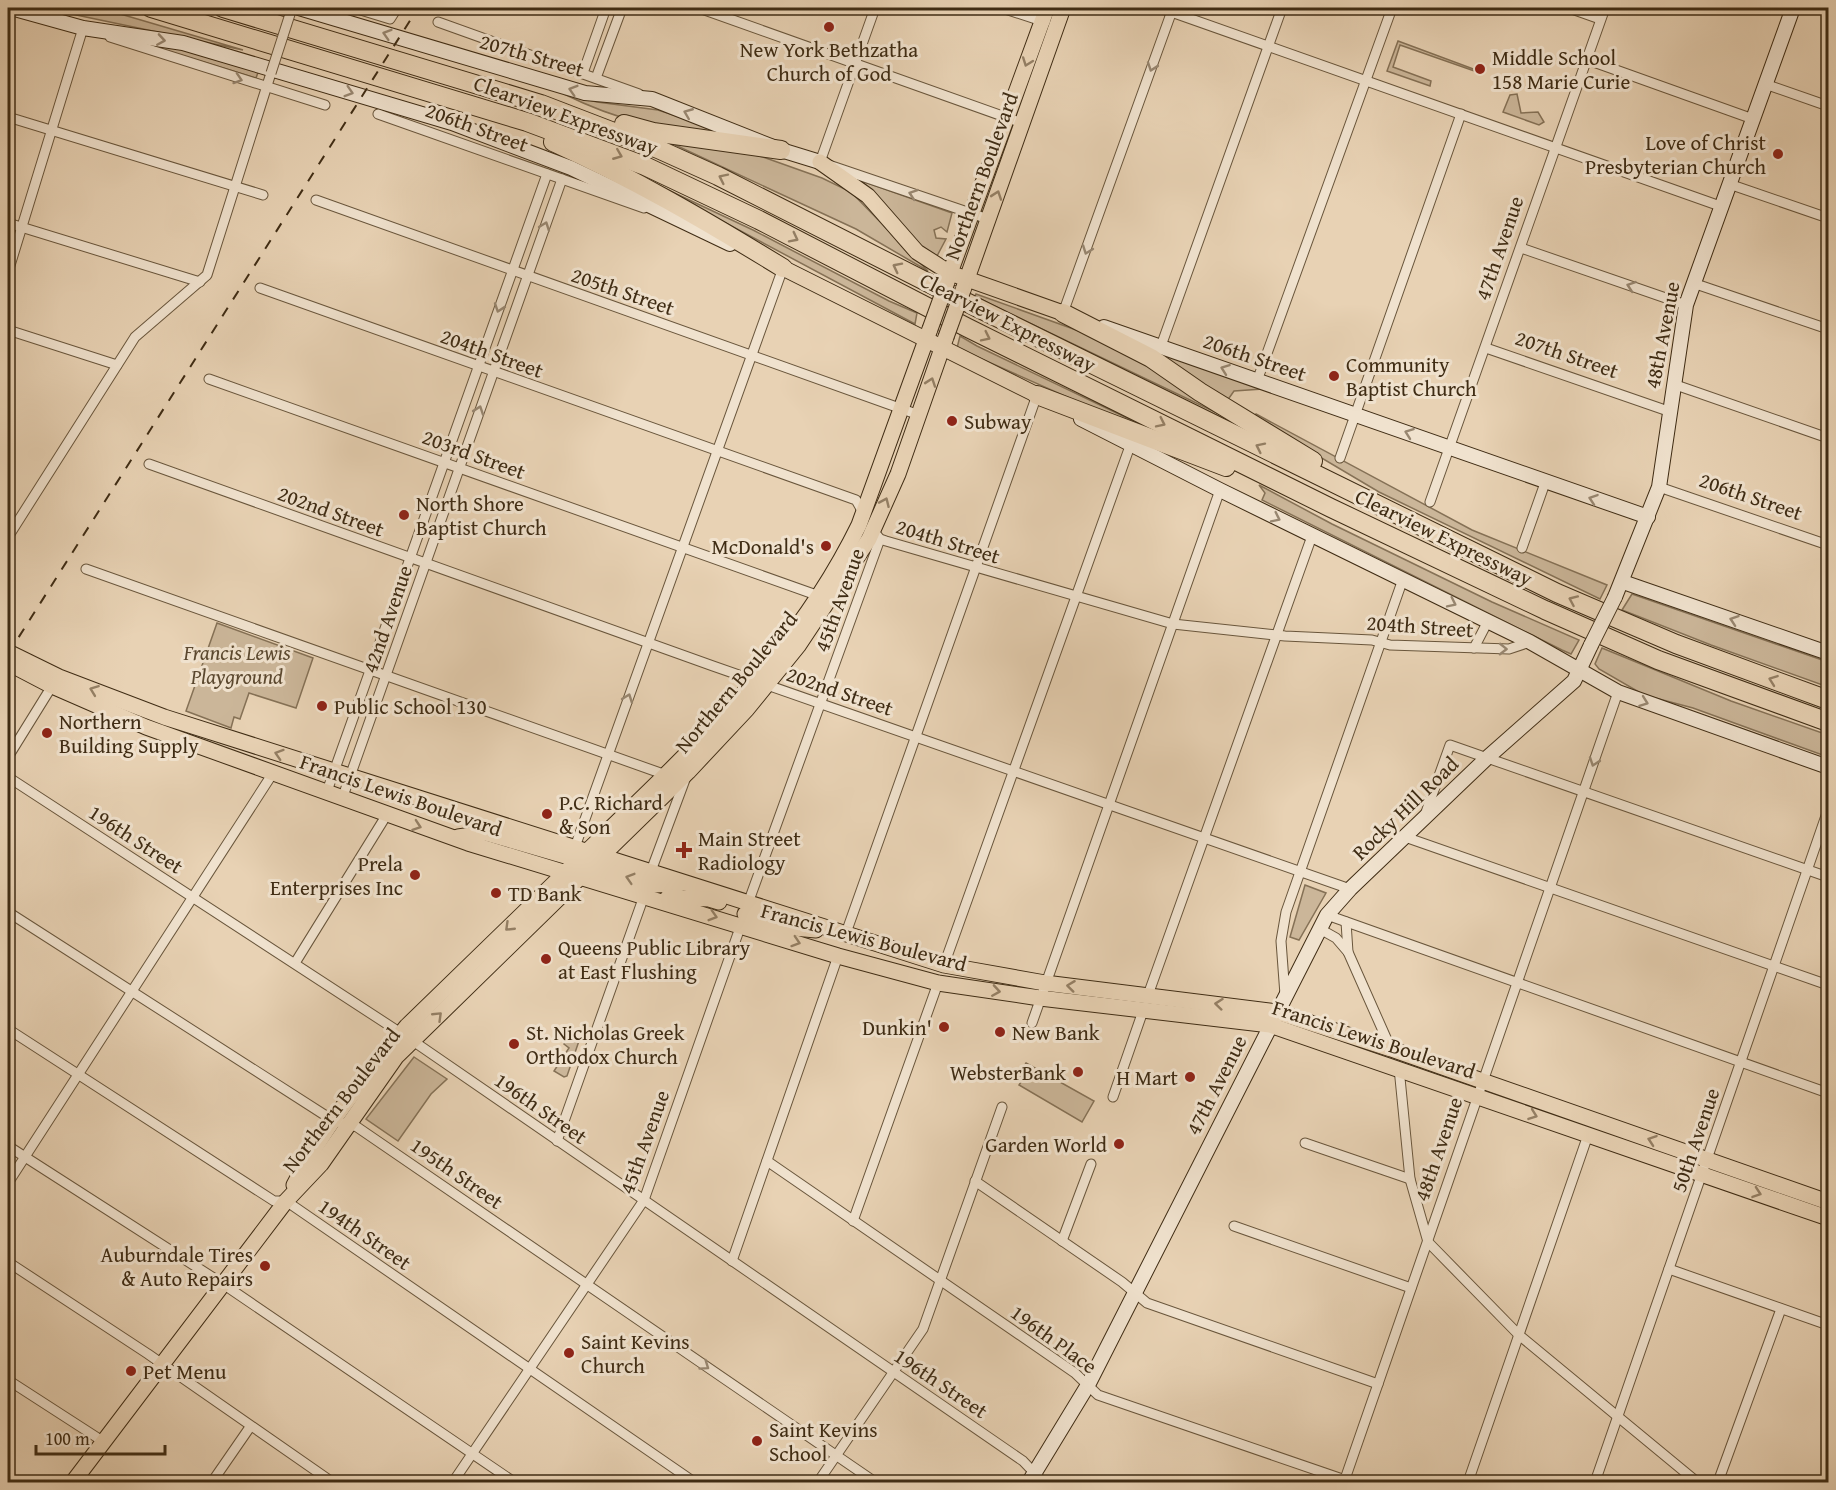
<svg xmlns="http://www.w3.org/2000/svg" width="1836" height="1490" viewBox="0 0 1836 1490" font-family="'Gentium Book Plus',serif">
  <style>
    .green { fill: #cbb699; stroke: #857156; stroke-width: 1.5 }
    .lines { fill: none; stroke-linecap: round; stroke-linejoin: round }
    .street-casing { stroke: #69563c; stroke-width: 11 }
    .secondary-casing { stroke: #3f2c14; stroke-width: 16 }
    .primary-casing { stroke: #3f2c14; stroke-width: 17 }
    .highway-casing { stroke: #3f2c14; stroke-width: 20 }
    .street { stroke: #f0e2ce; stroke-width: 9 }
    .secondary { stroke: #f0e2ce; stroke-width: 14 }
    .primary { stroke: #e8d2b4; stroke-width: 15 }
    .highway { stroke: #e8d2b4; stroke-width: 18 }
    .rail { stroke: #3f2c14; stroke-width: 2; stroke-dasharray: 10 10; stroke-linecap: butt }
    .street-bridge-casing { stroke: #69563c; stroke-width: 11; stroke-linecap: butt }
    .secondary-bridge-casing { stroke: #3f2c14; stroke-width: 16; stroke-linecap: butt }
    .primary-bridge-casing { stroke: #3f2c14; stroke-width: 17; stroke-linecap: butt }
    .street-bridge { stroke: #f0e2ce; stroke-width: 9 }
    .secondary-bridge { stroke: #f0e2ce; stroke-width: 14 }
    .primary-bridge { stroke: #e8d2b4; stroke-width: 15 }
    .oneway { stroke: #988771 }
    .oneway2 { stroke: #947f64 }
    .poi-dot { fill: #8f2418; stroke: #f0e2ce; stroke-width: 2 }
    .labels { text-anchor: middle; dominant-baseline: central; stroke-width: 6; stroke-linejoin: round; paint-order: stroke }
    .poi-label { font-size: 21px; fill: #3f2c14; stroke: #f0e2ce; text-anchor: start }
    .street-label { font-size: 21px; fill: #3f2c14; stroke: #f0e2ce }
    .park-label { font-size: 21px; font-style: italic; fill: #5b482f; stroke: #f0e2ce }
  </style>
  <rect width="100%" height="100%" fill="#e8d2b4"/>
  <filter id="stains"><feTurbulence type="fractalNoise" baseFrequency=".00333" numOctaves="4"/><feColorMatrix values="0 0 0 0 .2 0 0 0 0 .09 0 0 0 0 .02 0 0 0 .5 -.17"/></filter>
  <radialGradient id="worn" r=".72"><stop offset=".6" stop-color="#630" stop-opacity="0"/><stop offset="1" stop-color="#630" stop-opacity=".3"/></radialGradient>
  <g class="green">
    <path d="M 43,8 L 100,8 L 243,50 Z"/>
    <path d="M 122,37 L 187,47 L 260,67 L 256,78 Z"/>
    <path d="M 1398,41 L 1476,70 L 1486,68 L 1477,72 L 1400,45 L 1393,67 L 1431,81 L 1430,86 L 1387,71 Z"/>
    <path d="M 564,94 L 597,102 L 658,110 L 723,131 L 723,137 C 662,129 620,122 564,94 Z"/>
    <path d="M 1517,94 L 1521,113 L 1538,112 L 1544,122 L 1539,125 L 1503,112 L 1510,95 Z"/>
    <path d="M 658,137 L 712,144 L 763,157 L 822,178 L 851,192 L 928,271 L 856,229 Z"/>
    <path d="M 632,173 L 753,230 L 889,301 L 917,313 L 915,324 Z"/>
    <path d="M 862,181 L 952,213 L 947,232 L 941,227 L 934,230 L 936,238 L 946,239 L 937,256 L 922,247 Z"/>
    <path d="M 976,294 L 1107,341 L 1240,424 L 990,304 L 975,296 Z"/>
    <path d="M 960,336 L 977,346 L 1152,430 L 1101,412 L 957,348 Z"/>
    <path d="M 1158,351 L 1263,389 L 1234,391 L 1227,401 L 1152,355 Z"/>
    <path d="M 1256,414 L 1472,530 L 1607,585 L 1600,599 L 1379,492 L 1254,418 Z"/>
    <path d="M 1259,485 L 1332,524 L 1492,602 L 1579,640 L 1571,654 L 1562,650 L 1262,500 L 1265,493 Z"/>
    <path d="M 1632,594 L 1828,662 L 1828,687 L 1711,645 L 1622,610 Z"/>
    <path d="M 217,623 L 313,658 L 296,708 L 249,693 L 240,719 L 234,717 L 231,728 L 186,711 Z"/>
    <path d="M 1602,648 L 1731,701 L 1828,735 L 1828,757 L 1693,708 L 1644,695 L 1599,669 L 1595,664 Z"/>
    <path d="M 1305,885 L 1326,893 L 1299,940 L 1290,937 Z"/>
    <path d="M 569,1035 L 580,1038 L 567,1076 L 564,1077 L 554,1071 L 569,1048 L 564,1044 Z"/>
    <path d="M 414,1057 L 447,1079 L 431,1094 L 398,1141 L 366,1119 Z"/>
    <path d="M 1026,1063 L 1094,1101 L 1082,1122 L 1019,1085 L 1023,1079 L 1018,1076 Z"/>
  </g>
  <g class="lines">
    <g class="street-casing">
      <g id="street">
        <path d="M 354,8 L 390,19 L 397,8"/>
        <path d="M 699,8 L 1022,123"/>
        <path d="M 875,8 L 820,162 L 988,219"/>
        <path d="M 1002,8 L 1045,22"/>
        <path d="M 1160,8 L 1720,206"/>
        <path d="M 1569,8 L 1600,19"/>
        <path d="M 438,22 L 639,94"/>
        <path d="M 110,37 L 325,105"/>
        <path d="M 1588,60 L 1753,119"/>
        <path d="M 583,73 L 606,8"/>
        <path d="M 596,78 L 622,8"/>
        <path d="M 1765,84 L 1828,106"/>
        <path d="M 378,114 L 644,208"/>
        <path d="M 8,117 L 263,195"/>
        <path d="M 1729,184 L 1828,218"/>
        <path d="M 316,200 L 919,415"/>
        <path d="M 8,223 L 200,282"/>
        <path d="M 1521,248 L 1686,305"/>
        <path d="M 8,272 L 83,28 L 86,29"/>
        <path d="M 1693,283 L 1828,329"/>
        <path d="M 260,288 L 856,500 L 864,514"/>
        <path d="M 1063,313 L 1173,8"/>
        <path d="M 8,330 L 117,365"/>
        <path d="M 1161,346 L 1282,8"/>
        <path d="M 1486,348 L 1668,411"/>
        <path d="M 209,379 L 822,597"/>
        <path d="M 1257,381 L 1392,8"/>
        <path d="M 1673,384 L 1828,438"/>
        <path d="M 1340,458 L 1461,114"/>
        <path d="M 149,464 L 713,666 L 1350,889"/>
        <path d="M 1659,487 L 1828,545"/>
        <path d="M 1430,502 L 1605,8"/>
        <path d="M 872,529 L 880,539 L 886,541 L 1173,624 L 1285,636 L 1372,640 L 1390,645 L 1509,649 L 1530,642"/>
        <path d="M 8,537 L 135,337 L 207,275 L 271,73"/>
        <path d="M 1522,548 L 1545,483"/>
        <path d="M 86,569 L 666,775"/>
        <path d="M 1474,648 L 1488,621"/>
        <path d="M 8,757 L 52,686"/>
        <path d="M 8,777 L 413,1041 L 1023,1461 L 1043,1482"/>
        <path d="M 326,794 L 547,174"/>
        <path d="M 342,799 L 562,179"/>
        <path d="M 1425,815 L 1450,745 L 1828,877"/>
        <path d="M 1405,837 L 1828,985"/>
        <path d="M 575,847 L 783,268"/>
        <path d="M 651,871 L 686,777"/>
        <path d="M 747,906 L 880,539"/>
        <path d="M 8,912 L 334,1121 L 357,1127 L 875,1482"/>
        <path d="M 1327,915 L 1828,1093"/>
        <path d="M 1346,922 L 1348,952 L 1391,1049"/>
        <path d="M 1320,929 L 1336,938 L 1348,952"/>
        <path d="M 846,933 L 1037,395"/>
        <path d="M 295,963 L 386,816"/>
        <path d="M 944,965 L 1130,446"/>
        <path d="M 1148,995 L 1312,536"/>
        <path d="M 1285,995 L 1281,941 L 1286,912 L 1403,579"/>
        <path d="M 1032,1023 L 1220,490"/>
        <path d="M 8,1029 L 274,1201 L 286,1201 L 694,1482"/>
        <path d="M 1399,1068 L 1410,1179 L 1428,1242 L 1519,1335 L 1697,1482"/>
        <path d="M 1113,1097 L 1143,1011"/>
        <path d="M 557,1141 L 644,896"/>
        <path d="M 1305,1143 L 1410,1179"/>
        <path d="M 8,1146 L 223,1284 L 514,1482"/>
        <path d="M 767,1161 L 1075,1373 L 1098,1395 L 1351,1482"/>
        <path d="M 975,1181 L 1122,1282 L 1147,1303 L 1378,1384"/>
        <path d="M 8,1183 L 273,773"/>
        <path d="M 853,1221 L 938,983"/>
        <path d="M 1234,1226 L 1411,1288"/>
        <path d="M 1062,1241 L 1091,1164"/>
        <path d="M 732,1261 L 838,956"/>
        <path d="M 8,1262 L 148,1354 L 332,1482"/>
        <path d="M 1669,1269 L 1828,1325"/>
        <path d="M 8,1380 L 104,1442"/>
        <path d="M 212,1482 L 250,1427"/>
        <path d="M 453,1482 L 644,1200 L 742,922"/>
        <path d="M 818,1482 L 923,1329 L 1002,1107"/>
        <path d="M 1344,1482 L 1618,692"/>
        <path d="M 1468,1482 L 1588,1135"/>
        <path d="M 1595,1482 L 1828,810"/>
        <path d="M 1718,1482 L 1781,1309"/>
      </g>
    </g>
    <g class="secondary-casing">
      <g id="secondary">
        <path d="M 11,8 L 83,28 L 183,43 L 452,123 L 571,168 L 730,244"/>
        <path d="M 299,8 L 585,93 L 652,99 L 781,150 L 820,162"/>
        <path d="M 1104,327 L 1648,517"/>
        <path d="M 1081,419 L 1220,490 L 1530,642 L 1618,692 L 1828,767"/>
        <path d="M 1623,582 L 1828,653"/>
        <path d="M 1615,597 L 1659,487 L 1686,305 L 1793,8"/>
        <path d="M 1029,1482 L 1088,1385 L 1327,915 L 1350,889 L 1488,757 L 1574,681 L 1591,645"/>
      </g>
    </g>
    <g class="primary-casing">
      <g id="primary">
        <path d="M 820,162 L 868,196 L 917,252 L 950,273 L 1063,313"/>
        <path d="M 783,268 L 1037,395"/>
        <path d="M 947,281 L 1047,8"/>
        <path d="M 963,290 L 1063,8"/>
        <path d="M 8,652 L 59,677 L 164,717 L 944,965 L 1045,983 L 1277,1012 L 1391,1049 L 1828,1202"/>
        <path d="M 8,663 L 52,686 L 146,727 L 468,843 L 838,956 L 938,983 L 1040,998 L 1270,1025 L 1828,1218"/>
        <path d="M 458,837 L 486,833 L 586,862"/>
        <path d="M 583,864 L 653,885 L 679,884"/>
        <path d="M 668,897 L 709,899 L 719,902"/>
        <path d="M 745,914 L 794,928 L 816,930"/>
        <path d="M 294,1185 C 323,1127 366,1076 407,1026 C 475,960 542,895 610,829 C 707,735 799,648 859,525 L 930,329"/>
        <path d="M 73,1482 L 286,1201 L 321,1164 L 396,1057 L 688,772 L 747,709 L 798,646 L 869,539 L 898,474 L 946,337"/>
      </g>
    </g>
    <g class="highway-casing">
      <g id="highway">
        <path d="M 151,8 L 527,122 L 645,166 L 759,220 L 968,328 L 1331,508 L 1545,610 L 1658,660 L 1828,722"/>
        <path d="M 223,8 L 541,104 L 658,149 L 718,176 L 978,308 L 1557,593 L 1676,644 L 1828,700"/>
        <path d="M 624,124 L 653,132 L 781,150"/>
        <path d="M 553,142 C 633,178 708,222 783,268"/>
        <path d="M 1063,313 L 1151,358 L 1200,392 L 1313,461"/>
        <path d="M 1037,395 L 1226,467"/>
      </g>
    </g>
    <use href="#street" class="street"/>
    <use href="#secondary" class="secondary"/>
    <use href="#primary" class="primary"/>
    <use href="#highway" class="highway"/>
    <path class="rail" d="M 8,654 L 418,8"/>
    <g class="street-bridge-casing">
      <path id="street-bridge" d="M 271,73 L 292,8"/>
    </g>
    <g class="secondary-bridge-casing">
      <path id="secondary-bridge" d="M 1591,645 L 1615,597"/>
    </g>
    <g class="primary-bridge-casing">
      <g id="primary-bridge">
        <path d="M 930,329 L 947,282"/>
        <path d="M 946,337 L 963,290"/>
      </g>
    </g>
    <use href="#street-bridge" class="street-bridge"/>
    <use href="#secondary-bridge" class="secondary-bridge"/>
    <use href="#primary-bridge" class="primary-bridge"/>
  </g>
  <defs><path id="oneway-chevron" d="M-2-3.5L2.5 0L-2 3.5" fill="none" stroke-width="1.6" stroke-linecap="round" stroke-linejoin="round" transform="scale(1.5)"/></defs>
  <g class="oneway">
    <use href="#oneway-chevron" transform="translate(387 34) rotate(-163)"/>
    <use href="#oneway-chevron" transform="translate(161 40) rotate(9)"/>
    <use href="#oneway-chevron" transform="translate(1152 67) rotate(109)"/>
    <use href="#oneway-chevron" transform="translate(238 79) rotate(18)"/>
    <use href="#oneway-chevron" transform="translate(573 90) rotate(-163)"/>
    <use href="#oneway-chevron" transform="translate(349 92) rotate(17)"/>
    <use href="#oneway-chevron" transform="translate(688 113) rotate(-158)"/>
    <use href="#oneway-chevron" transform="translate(913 194) rotate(-161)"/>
    <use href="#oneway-chevron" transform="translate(545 226) rotate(-70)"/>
    <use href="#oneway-chevron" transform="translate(1087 250) rotate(110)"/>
    <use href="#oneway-chevron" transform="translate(1631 286) rotate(-161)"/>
    <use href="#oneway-chevron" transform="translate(499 308) rotate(109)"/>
    <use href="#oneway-chevron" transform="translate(1225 369) rotate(-160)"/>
    <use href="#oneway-chevron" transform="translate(479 410) rotate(-71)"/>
    <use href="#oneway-chevron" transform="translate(1409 433) rotate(-160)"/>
    <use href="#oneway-chevron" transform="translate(1593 499) rotate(-161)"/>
    <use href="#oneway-chevron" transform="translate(1276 518) rotate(26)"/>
    <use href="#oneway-chevron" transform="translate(1452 603) rotate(26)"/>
    <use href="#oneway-chevron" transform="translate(1734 620) rotate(-161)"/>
    <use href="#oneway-chevron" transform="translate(1503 649) rotate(1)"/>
    <use href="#oneway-chevron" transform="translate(628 698) rotate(-70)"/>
    <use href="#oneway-chevron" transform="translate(1644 702) rotate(20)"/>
    <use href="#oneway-chevron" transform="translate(1594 762) rotate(109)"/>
    <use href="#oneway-chevron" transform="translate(705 1366) rotate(35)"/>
  </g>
  <g class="oneway2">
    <use href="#oneway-chevron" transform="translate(1027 62) rotate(110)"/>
    <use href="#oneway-chevron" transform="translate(618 155) rotate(22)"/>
    <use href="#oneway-chevron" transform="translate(723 178) rotate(-154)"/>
    <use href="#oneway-chevron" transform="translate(997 195) rotate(-71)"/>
    <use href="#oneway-chevron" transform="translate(794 238) rotate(27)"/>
    <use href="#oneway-chevron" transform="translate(897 267) rotate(-153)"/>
    <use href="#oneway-chevron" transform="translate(986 337) rotate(26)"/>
    <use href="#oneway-chevron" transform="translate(931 382) rotate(-71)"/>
    <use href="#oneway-chevron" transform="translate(1161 423) rotate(26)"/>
    <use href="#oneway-chevron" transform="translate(1260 447) rotate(-154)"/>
    <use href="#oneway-chevron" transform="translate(885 502) rotate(-66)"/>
    <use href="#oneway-chevron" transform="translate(1573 600) rotate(-156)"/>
    <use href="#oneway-chevron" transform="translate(1773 680) rotate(-160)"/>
    <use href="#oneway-chevron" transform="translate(94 690) rotate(-159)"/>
    <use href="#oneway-chevron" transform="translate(279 754) rotate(-162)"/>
    <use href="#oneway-chevron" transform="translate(417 826) rotate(19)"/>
    <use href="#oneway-chevron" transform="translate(630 878) rotate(-163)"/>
    <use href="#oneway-chevron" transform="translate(713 916) rotate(17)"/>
    <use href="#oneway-chevron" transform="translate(509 927) rotate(136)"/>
    <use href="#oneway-chevron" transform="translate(796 942) rotate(18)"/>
    <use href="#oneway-chevron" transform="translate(1071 986) rotate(-173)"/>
    <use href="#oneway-chevron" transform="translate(996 991) rotate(9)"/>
    <use href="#oneway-chevron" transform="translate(1219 1004) rotate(-174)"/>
    <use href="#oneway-chevron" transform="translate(438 1016) rotate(-44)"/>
    <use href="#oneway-chevron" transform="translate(1533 1115) rotate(20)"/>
    <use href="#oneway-chevron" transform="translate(1652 1140) rotate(-161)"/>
    <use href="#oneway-chevron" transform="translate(1757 1193) rotate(19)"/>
  </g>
  <g class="poi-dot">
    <circle cx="829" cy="27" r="6"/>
    <circle cx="1480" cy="69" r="6"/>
    <circle cx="1778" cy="154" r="6"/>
    <circle cx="1334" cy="376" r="6"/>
    <circle cx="952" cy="421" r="6"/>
    <circle cx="404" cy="515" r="6"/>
    <circle cx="826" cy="546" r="6"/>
    <circle cx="322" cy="706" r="6"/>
    <circle cx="47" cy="733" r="6"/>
    <circle cx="547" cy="814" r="6"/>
    <path d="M681 841h6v6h6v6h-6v6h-6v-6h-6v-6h6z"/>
    <circle cx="415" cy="875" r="6"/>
    <circle cx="496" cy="893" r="6"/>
    <circle cx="546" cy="959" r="6"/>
    <circle cx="944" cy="1027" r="6"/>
    <circle cx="1000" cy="1032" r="6"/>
    <circle cx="514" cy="1044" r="6"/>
    <circle cx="1078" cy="1072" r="6"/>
    <circle cx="1190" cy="1077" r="6"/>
    <circle cx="1119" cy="1144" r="6"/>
    <circle cx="265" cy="1266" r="6"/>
    <circle cx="569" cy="1353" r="6"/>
    <circle cx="131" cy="1371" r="6"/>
    <circle cx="757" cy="1441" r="6"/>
  </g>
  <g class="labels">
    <g class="poi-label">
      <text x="829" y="49" text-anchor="middle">New York Bethzatha<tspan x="829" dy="24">Church of God</tspan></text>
      <text x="1492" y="57">Middle School<tspan x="1492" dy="24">158 Marie Curie</tspan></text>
      <text x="1766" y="142" text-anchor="end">Love of Christ<tspan x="1766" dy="24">Presbyterian Church</tspan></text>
      <text x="1346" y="364">Community<tspan x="1346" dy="24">Baptist Church</tspan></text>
      <text x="964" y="421">Subway</text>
      <text x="416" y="503">North Shore<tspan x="416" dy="24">Baptist Church</tspan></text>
      <text x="814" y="546" text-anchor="end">McDonald's</text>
      <text x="334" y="706">Public School 130</text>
      <text x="59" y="721">Northern<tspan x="59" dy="24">Building Supply</tspan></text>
      <text x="559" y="802">P.C. Richard<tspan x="559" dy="24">&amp; Son</tspan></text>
      <text x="698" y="838">Main Street<tspan x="698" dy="24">Radiology</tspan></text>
      <text x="403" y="863" text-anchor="end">Prela<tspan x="403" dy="24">Enterprises Inc</tspan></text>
      <text x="508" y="893">TD Bank</text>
      <text x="558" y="947">Queens Public Library<tspan x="558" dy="24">at East Flushing</tspan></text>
      <text x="932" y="1027" text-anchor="end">Dunkin'</text>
      <text x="526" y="1032">St. Nicholas Greek<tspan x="526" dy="24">Orthodox Church</tspan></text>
      <text x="1012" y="1032">New Bank</text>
      <text x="1066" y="1072" text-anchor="end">WebsterBank</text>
      <text x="1178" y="1077" text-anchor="end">H Mart</text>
      <text x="1107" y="1144" text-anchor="end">Garden World</text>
      <text x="253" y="1254" text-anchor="end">Auburndale Tires<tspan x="253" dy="24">&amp; Auto Repairs</tspan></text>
      <text x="581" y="1341">Saint Kevins<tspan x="581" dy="24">Church</tspan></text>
      <text x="143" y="1371">Pet Menu</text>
      <text x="769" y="1429">Saint Kevins<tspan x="769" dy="24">School</tspan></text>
    </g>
    <g class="street-label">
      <text transform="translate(532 55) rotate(16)">207th Street</text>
      <text transform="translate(566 115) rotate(20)">Clearview Expressway</text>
      <text transform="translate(477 127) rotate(20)">206th Street</text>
      <text transform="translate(981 176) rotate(-70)">Northern Boulevard</text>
      <text transform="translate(1499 248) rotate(-71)">47th Avenue</text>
      <text transform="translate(623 291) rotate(19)">205th Street</text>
      <text transform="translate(1008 322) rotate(27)">Clearview Expressway</text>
      <text transform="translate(1662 335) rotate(-79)">48th Avenue</text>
      <text transform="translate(492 353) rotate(20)">204th Street</text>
      <text transform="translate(1567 354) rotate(19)">207th Street</text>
      <text transform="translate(1255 357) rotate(19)">206th Street</text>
      <text transform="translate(474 454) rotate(20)">203rd Street</text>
      <text transform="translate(1751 496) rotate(19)">206th Street</text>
      <text transform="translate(331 511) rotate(20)">202nd Street</text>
      <text transform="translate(1444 537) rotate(26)">Clearview Expressway</text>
      <text transform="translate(948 541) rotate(17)">204th Street</text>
      <text transform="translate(839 600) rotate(-70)">45th Avenue</text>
      <text transform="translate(387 619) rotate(-71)">42nd Avenue</text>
      <text transform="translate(1420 626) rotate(4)">204th Street</text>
      <text transform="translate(736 682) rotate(-50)">Northern Boulevard</text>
      <text transform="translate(840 691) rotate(19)">202nd Street</text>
      <text transform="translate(401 795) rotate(19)">Francis Lewis Boulevard</text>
      <text transform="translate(1405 808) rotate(-44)">Rocky Hill Road</text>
      <text transform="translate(136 839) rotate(33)">196th Street</text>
      <text transform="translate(864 937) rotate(15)">Francis Lewis Boulevard</text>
      <text transform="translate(1374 1039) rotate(18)">Francis Lewis Boulevard</text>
      <text transform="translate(1216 1085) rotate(-63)">47th Avenue</text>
      <text transform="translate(341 1100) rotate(-52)">Northern Boulevard</text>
      <text transform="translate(541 1108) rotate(35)">196th Street</text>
      <text transform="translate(1695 1140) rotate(-71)">50th Avenue</text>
      <text transform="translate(644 1142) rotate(-70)">45th Avenue</text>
      <text transform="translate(1438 1149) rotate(-71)">48th Avenue</text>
      <text transform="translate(457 1173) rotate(35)">195th Street</text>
      <text transform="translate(365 1234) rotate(35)">194th Street</text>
      <text transform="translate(1054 1339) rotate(36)">196th Place</text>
      <text transform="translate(941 1383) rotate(34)">196th Street</text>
    </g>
    <g class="park-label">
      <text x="237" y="652">Francis Lewis<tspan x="237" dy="24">Playground</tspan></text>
    </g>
  </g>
  <rect width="1836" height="1490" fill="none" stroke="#e8d2b4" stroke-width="30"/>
  <rect x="9" y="9" width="1818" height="1472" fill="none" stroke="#3f2c14" stroke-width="3"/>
  <rect x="15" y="15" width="1806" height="1460" fill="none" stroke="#3f2c14" stroke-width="1.5"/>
  <path d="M36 1445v9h129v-9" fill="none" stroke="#3f2c14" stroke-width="3"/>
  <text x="45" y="1445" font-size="18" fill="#3f2c14" stroke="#f0e2ce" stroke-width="4.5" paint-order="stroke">100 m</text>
  <rect width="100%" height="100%" filter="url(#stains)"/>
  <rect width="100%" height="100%" fill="url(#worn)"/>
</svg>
